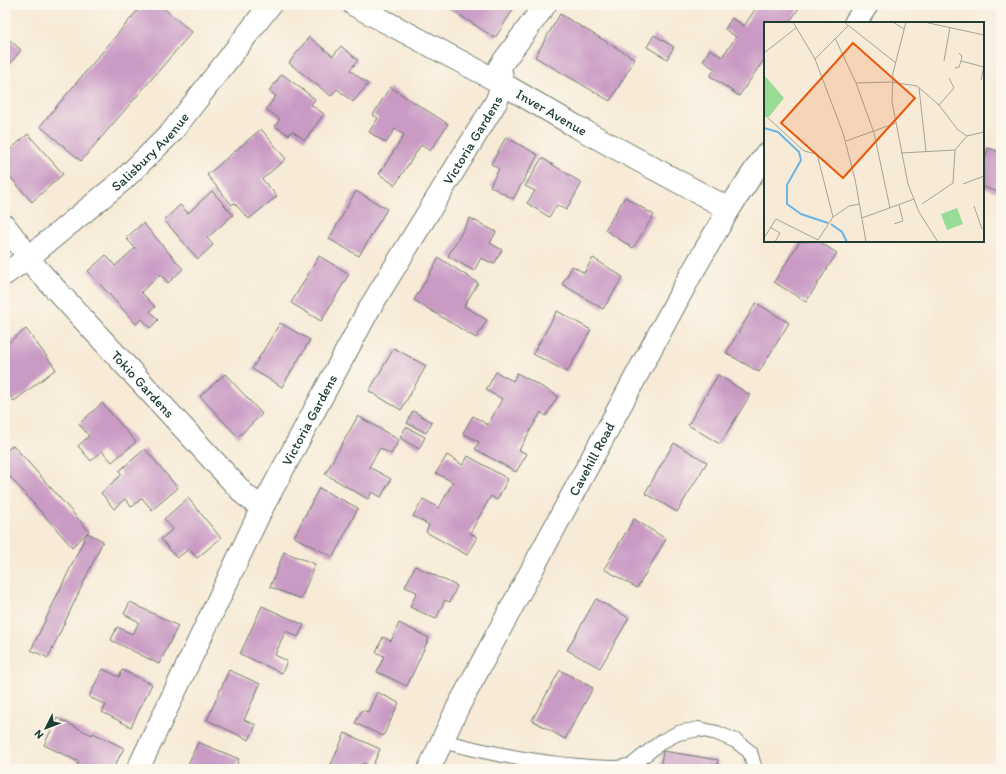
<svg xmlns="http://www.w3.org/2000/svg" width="1006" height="774" viewBox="0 0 1006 774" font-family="Itim,sans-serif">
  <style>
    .building { fill: #c99ac4 }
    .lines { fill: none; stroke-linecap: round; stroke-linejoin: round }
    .service-casing { stroke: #6b7a6d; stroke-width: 16 }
    .minor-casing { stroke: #6b7a6d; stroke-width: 24 }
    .secondary-casing { stroke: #6b7a6d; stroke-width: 24 }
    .service { stroke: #fff; stroke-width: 14 }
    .minor { stroke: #fff; stroke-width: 22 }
    .secondary { stroke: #fff; stroke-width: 22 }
    .labels { text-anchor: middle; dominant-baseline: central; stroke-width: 3.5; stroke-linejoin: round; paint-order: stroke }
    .street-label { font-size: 14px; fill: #1f3d34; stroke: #fbf7ec }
    .inset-river { fill: none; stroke: #6ab5e3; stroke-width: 2 }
    .inset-road { fill: none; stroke: #a1a595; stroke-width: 1 }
    .view { fill: #e8590c; fill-opacity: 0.15; stroke: #e8590c; stroke-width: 2 }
    .inset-edge { fill: none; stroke: #1f3d34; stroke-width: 2 }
  </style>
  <rect width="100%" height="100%" fill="#fbf7ec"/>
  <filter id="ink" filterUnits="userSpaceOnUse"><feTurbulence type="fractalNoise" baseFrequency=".025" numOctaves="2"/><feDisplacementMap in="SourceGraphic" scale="8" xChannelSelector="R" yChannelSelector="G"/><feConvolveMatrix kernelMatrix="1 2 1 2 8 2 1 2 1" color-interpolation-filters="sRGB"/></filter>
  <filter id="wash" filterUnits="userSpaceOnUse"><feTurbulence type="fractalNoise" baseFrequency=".012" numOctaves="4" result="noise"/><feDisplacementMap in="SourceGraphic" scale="16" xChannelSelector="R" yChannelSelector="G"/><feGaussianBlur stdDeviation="0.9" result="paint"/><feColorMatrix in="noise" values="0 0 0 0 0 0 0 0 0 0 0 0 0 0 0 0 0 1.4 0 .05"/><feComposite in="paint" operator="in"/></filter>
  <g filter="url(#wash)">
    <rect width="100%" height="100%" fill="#f7ead6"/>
    <g id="blocks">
      <g class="building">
        <path d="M 142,5 L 160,5 L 192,32 L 81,161 L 40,126 Z"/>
        <path d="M 444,5 L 499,5 L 503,8 L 505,5 L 516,5 L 495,38 Z"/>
        <path d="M 758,5 L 801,5 L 789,23 L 765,23 L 765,58 L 739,96 L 710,76 L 715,69 L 703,61 L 710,49 L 722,57 L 736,37 L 725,29 L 732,18 L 744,26 Z"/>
        <path d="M 560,14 L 635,59 L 610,101 L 535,57 Z"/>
        <path d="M 654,35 L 674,47 L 667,59 L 647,47 Z"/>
        <path d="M 5,36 L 21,50 L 9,65 L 5,62 Z"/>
        <path d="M 309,37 L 333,56 L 341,46 L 358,60 L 350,70 L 368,84 L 353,102 L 337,89 L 331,96 L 289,63 Z"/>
        <path d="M 282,74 L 315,99 L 311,105 L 324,114 L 305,140 L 292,131 L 289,135 L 275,126 L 280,119 L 266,109 L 276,96 L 269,91 Z"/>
        <path d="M 390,87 L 448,124 L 430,151 L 421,145 L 395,185 L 379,174 L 404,135 L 395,129 L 386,143 L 369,132 L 378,118 L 373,115 Z"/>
        <path d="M 261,129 L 286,159 L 262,179 L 277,196 L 249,219 L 234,203 L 232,205 L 207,175 Z"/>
        <path d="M 28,134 L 63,174 L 32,202 L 5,171 L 5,154 Z"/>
        <path d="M 506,137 L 538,155 L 513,199 L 490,186 L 499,169 L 491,164 Z"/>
        <path d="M 988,148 L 1001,152 L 1001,193 L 983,187 L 983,164 Z"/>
        <path d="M 542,158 L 582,183 L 566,210 L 557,205 L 549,217 L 527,203 L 535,191 L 525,186 Z"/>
        <path d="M 212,191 L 233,215 L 207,238 L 213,245 L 198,259 L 164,220 L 180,205 L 188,213 Z"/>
        <path d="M 356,191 L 387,209 L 359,256 L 329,239 Z"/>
        <path d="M 625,197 L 654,215 L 633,248 L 605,230 Z"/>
        <path d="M 470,218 L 496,232 L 490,243 L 502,250 L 494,264 L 481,258 L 474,271 L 448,256 Z"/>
        <path d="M 143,223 L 183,269 L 168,283 L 161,274 L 141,292 L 155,307 L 150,311 L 158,320 L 150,328 L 142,319 L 136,324 L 88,271 L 106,255 L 115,266 L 135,248 L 126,238 Z"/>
        <path d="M 800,241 L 818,241 L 837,253 L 806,302 L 774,282 Z"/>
        <path d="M 319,256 L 349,274 L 321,321 L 291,303 Z"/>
        <path d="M 439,258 L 478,283 L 464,306 L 487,320 L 476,338 L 414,300 Z"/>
        <path d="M 593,258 L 623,277 L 603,309 L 562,284 L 573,266 L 584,273 Z"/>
        <path d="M 756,303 L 789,323 L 759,372 L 726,353 Z"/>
        <path d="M 557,311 L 591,330 L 567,372 L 533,354 Z"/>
        <path d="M 280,323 L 310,340 L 282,387 L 252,369 Z"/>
        <path d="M 26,329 L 56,369 L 14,401 L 5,389 L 5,345 Z"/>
        <path d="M 394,348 L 426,366 L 401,410 L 369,391 Z"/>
        <path d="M 496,372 L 513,381 L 517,373 L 558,396 L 546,416 L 541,412 L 519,450 L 527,454 L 516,472 L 475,449 L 479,442 L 463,433 L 473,416 L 488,425 L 502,399 L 486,390 Z"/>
        <path d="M 225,374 L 262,414 L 238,437 L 200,396 Z"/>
        <path d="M 718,375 L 750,395 L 720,444 L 688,425 Z"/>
        <path d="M 102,403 L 136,442 L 112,462 L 102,451 L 91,461 L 78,446 L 89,436 L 79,424 Z"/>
        <path d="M 413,411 L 432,422 L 426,433 L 407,423 Z"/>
        <path d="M 358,416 L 399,440 L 391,454 L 380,448 L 369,467 L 391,479 L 381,497 L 372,492 L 368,499 L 325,474 Z"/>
        <path d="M 406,427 L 425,437 L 419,449 L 400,438 Z"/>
        <path d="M 674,443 L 707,462 L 677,512 L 645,493 Z"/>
        <path d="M 13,445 L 89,531 L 72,547 L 5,471 L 5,452 Z"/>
        <path d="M 145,449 L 178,488 L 152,510 L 142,498 L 132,507 L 125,499 L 114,509 L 101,493 L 122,474 L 119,471 Z"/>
        <path d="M 447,455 L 463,465 L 468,456 L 508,479 L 497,500 L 491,496 L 470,533 L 477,537 L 467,555 L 426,532 L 429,525 L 413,516 L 423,499 L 439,508 L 453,482 L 436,473 Z"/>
        <path d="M 319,488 L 358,508 L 333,557 L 294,537 Z"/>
        <path d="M 188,498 L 221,538 L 197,558 L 189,549 L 177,558 L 161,539 L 173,529 L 164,519 Z"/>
        <path d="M 634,519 L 666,539 L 637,588 L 604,569 Z"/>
        <path d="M 87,533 L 103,541 L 48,658 L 31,650 Z"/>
        <path d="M 284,552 L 315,564 L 301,599 L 270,587 Z"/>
        <path d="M 415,566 L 457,586 L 450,602 L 445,600 L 436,619 L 410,607 L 417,592 L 405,587 Z"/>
        <path d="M 596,599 L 629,618 L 600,668 L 567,650 Z"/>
        <path d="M 130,602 L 178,626 L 159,664 L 111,640 L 117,627 L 132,634 L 136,628 L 139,622 L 124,614 Z"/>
        <path d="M 262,606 L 304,625 L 298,637 L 286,631 L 280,643 L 275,655 L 287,661 L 282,673 L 240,654 Z"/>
        <path d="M 399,623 L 429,638 L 407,686 L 377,672 L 384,656 L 376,652 L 383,637 L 391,641 Z"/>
        <path d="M 103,669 L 119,677 L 122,670 L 152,684 L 131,727 L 102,712 L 106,705 L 89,697 Z"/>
        <path d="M 229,670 L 260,684 L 244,720 L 256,725 L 249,740 L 207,720 Z"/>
        <path d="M 560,670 L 593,688 L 565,739 L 532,720 Z"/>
        <path d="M 377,692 L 399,703 L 383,736 L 355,723 L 362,710 L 368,712 Z"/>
        <path d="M 57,718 L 92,735 L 93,733 L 124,748 L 113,769 L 75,769 L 79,762 L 44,745 Z"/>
        <path d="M 345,733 L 380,749 L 372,767 L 363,763 L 361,769 L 329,769 Z"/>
        <path d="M 198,742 L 239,759 L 235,769 L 186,769 Z"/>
        <path d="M 663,751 L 718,760 L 717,769 L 660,769 Z"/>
      </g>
    </g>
  </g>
  <g filter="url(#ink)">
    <use href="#blocks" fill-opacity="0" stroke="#6b7a6d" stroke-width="1"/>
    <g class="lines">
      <g class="service-casing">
        <path id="service" d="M 442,741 C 499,756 557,767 617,768 L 632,765 L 661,742 L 678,733 L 699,729 L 717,733 L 736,741 L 750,752 L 755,769"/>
      </g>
      <g class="minor-casing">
        <g id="minor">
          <path id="s1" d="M 354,5 L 503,84 L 577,127 L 729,209"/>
          <path id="s2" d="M 5,226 L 29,257 L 36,268 L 245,495 L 262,508"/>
          <path id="s3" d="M 5,274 L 29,257 L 123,180 L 171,133 L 270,5"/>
          <path id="s4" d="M 138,769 L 262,508 L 369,309 L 496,102 L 503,84 L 500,66 L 545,5"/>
        </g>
      </g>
      <g class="secondary-casing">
        <g id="secondary">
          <path d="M 855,23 L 867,5"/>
          <path id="s5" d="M 429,769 L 457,709 L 689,278 L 729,209 L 765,155"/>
        </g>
      </g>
      <use href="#service" class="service"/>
      <use href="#minor" class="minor"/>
      <use href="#secondary" class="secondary"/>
    </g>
  </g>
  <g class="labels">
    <g class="street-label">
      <text stroke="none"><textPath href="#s1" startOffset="225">Inver Avenue</textPath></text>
      <text stroke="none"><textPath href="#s4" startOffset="713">Victoria Gardens</textPath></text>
      <text stroke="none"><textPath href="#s3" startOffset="190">Salisbury Avenue</textPath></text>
      <text stroke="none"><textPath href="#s2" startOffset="210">Tokio Gardens</textPath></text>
      <text stroke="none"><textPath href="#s4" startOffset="389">Victoria Gardens</textPath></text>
      <text stroke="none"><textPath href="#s5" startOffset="350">Cavehill Road</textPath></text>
    </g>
  </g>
  <g transform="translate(764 22)">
    <rect width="220" height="220" fill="#f7ead6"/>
    <path d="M 0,53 L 20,76 L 4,96 L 0,94 ZM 193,186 L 199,202 L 183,208 L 177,192 Z" fill="#97db94"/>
    <path class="inset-river" d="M 0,106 L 14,110 L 35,130 L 37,138 L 23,163 L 23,182 L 37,192 L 64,201M 67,202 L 78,210 L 83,220"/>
    <path class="inset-road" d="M 29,0 L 51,37 L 79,111 L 91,157 L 102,220M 80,0 L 132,41M 129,0 L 140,7M 142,0 L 129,51 L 128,80 L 144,162 L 155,190 L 174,220M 160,0 L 220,13M 71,16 L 92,61 L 110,111 L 126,186M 0,31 L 32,6M 51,37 L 84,4M 180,39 L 186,5M 197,39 L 220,45M 191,46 L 195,45 L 197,39 L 198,34 L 195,31M 217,58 L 220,44M 92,61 L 127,60 L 153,64 L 175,83 L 194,108 L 203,114 L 220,110M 155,66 L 162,129M 175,83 L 190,66 L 185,56M 4,96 L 40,129 L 53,132 L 69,195M 82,119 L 132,101M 137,131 L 191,128M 199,162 L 220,154M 158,182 L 189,161 L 191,128 L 203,114M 210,184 L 218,207M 98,196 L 150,177M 130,202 L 139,199 L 135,183M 6,205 L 16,211 L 11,220M 0,216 L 12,197 L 54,218 L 69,195 L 85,184 L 96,182"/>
    <path class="view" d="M 89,21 L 151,76 L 79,156 L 17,101 Z"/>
    <rect width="220" height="220" class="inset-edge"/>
  </g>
  <rect width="1006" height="774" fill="none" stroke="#fbf7ec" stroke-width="20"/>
  <g transform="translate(46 728) rotate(228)" stroke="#fbf7ec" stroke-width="3" paint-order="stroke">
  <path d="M0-3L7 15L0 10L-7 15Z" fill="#1f3d34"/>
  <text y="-6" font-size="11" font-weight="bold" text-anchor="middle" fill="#1f3d34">N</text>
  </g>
</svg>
